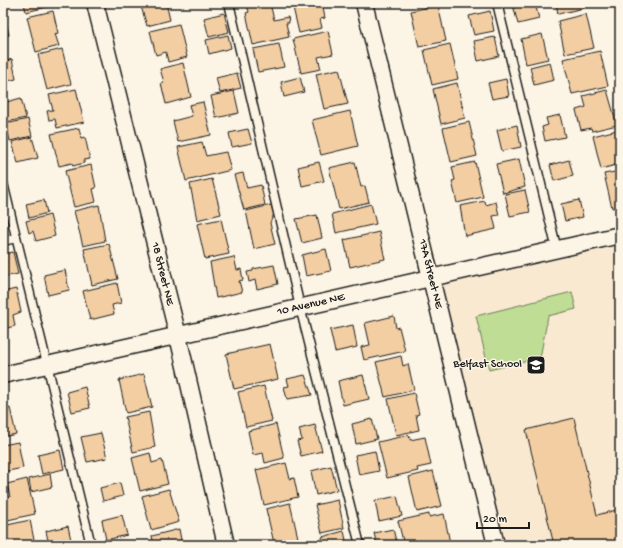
<svg xmlns="http://www.w3.org/2000/svg" width="623" height="548" viewBox="0 0 623 548" font-family="'Gochi Hand',sans-serif">
  <style>
    .built { fill: #f9e9d1 }
    .green { fill: #bfdd95; stroke: #6e7c58 }
    .building { fill: #f3cea3; stroke: #1c1c1c }
    .lines { fill: none; stroke-linecap: round; stroke-linejoin: round }
    .lane-casing { stroke: #1c1c1c; stroke-width: 11 }
    .street-casing { stroke: #1c1c1c; stroke-width: 19 }
    .lane { stroke: #fcf5e5; stroke-width: 8 }
    .street { stroke: #fcf5e5; stroke-width: 16 }
    .labels { text-anchor: middle; dominant-baseline: central; stroke-width: 3; stroke-linejoin: round; paint-order: stroke }
    .street-label { font-size: 12px; fill: #1c1c1c; stroke: #fcf5e5 }
    .poi-label { font-size: 12px; fill: #1c1c1c; stroke: #fcf5e5; text-anchor: end }
  </style>
  <rect width="100%" height="100%" fill="#fcf5e5"/>
  <filter id="ink" filterUnits="userSpaceOnUse"><feTurbulence type="fractalNoise" baseFrequency=".025" numOctaves="2"/><feDisplacementMap in="SourceGraphic" scale="8" xChannelSelector="R" yChannelSelector="G"/><feConvolveMatrix kernelMatrix="1 2 1 2 8 2 1 2 1" color-interpolation-filters="sRGB"/></filter>
  <g filter="url(#ink)">
    <path class="built" d="M 620,235 L 620,545 L 496,545 L 431,278 Z"/>
    <path class="green" d="M 572,292 L 576,309 L 548,316 L 540,358 L 489,370 L 476,316 Z"/>
    <g class="building">
      <path d="M 24,3 L 50,3 L 51,6 L 26,12 Z"/>
      <path d="M 140,3 L 166,3 L 170,20 L 147,26 Z"/>
      <path d="M 256,3 L 270,3 L 274,20 L 288,17 L 289,23 L 286,23 L 289,37 L 253,45 L 246,13 L 249,12 L 247,5 Z"/>
      <path d="M 292,3 L 322,3 L 325,18 L 320,19 L 322,28 L 299,33 Z"/>
      <path d="M 523,3 L 535,3 L 539,19 L 518,24 L 513,5 Z"/>
      <path d="M 556,3 L 583,3 L 584,8 L 558,14 Z"/>
      <path d="M 438,5 L 446,41 L 419,47 L 411,11 Z"/>
      <path d="M 53,11 L 58,33 L 55,34 L 59,46 L 36,52 L 27,17 Z"/>
      <path d="M 490,11 L 494,31 L 474,35 L 469,16 Z"/>
      <path d="M 224,13 L 229,32 L 209,37 L 204,18 Z"/>
      <path d="M 586,14 L 594,48 L 565,54 L 558,21 Z"/>
      <path d="M 179,24 L 187,57 L 168,62 L 166,52 L 156,55 L 150,31 Z"/>
      <path d="M 7,26 L 9,35 L 3,37 L 3,27 Z"/>
      <path d="M 328,31 L 333,54 L 318,57 L 321,69 L 301,73 L 293,39 Z"/>
      <path d="M 542,34 L 548,59 L 526,64 L 521,39 Z"/>
      <path d="M 228,35 L 231,48 L 209,54 L 206,40 Z"/>
      <path d="M 495,37 L 499,56 L 478,61 L 474,41 Z"/>
      <path d="M 279,44 L 284,67 L 258,72 L 253,49 Z"/>
      <path d="M 450,44 L 458,79 L 432,85 L 424,50 Z"/>
      <path d="M 62,49 L 71,84 L 47,90 L 38,55 Z"/>
      <path d="M 600,51 L 608,86 L 572,94 L 563,59 Z"/>
      <path d="M 12,59 L 16,79 L 3,82 L 3,62 Z"/>
      <path d="M 550,62 L 554,80 L 534,85 L 530,67 Z"/>
      <path d="M 183,63 L 191,97 L 166,104 L 161,83 L 164,82 L 160,69 Z"/>
      <path d="M 339,69 L 348,104 L 324,109 L 316,74 Z"/>
      <path d="M 237,73 L 241,88 L 220,93 L 216,78 Z"/>
      <path d="M 300,77 L 304,92 L 284,97 L 281,82 Z"/>
      <path d="M 506,79 L 509,96 L 492,99 L 488,83 Z"/>
      <path d="M 457,83 L 465,118 L 441,124 L 433,89 Z"/>
      <path d="M 76,89 L 84,122 L 57,128 L 55,119 L 49,120 L 47,111 L 53,110 L 49,95 Z"/>
      <path d="M 607,90 L 617,125 L 592,131 L 591,128 L 581,130 L 576,110 L 586,107 L 583,96 Z"/>
      <path d="M 234,91 L 239,113 L 216,118 L 211,96 Z"/>
      <path d="M 21,98 L 26,118 L 6,122 L 3,103 Z"/>
      <path d="M 203,102 L 211,135 L 178,142 L 173,121 L 192,116 L 189,105 Z"/>
      <path d="M 350,111 L 358,146 L 321,155 L 312,120 Z"/>
      <path d="M 560,115 L 565,137 L 545,141 L 542,127 L 548,125 L 546,118 Z"/>
      <path d="M 28,119 L 32,136 L 10,141 L 6,124 Z"/>
      <path d="M 469,122 L 477,156 L 451,162 L 443,128 Z"/>
      <path d="M 517,125 L 521,147 L 502,151 L 497,130 Z"/>
      <path d="M 79,128 L 81,138 L 85,137 L 90,159 L 84,160 L 84,163 L 73,166 L 72,163 L 59,166 L 51,134 Z"/>
      <path d="M 248,129 L 252,143 L 232,147 L 229,133 Z"/>
      <path d="M 617,130 L 620,141 L 620,164 L 601,169 L 593,136 Z"/>
      <path d="M 32,137 L 38,158 L 18,163 L 12,142 Z"/>
      <path d="M 202,142 L 206,156 L 226,152 L 231,170 L 186,181 L 178,147 Z"/>
      <path d="M 519,159 L 525,187 L 503,193 L 496,164 Z"/>
      <path d="M 569,160 L 573,176 L 554,181 L 550,165 Z"/>
      <path d="M 319,162 L 324,181 L 302,186 L 298,167 Z"/>
      <path d="M 355,162 L 361,187 L 365,186 L 369,202 L 339,209 L 329,168 Z"/>
      <path d="M 475,162 L 483,197 L 457,203 L 452,181 L 455,180 L 452,167 Z"/>
      <path d="M 91,165 L 96,188 L 93,189 L 96,202 L 74,207 L 65,171 Z"/>
      <path d="M 620,171 L 620,206 L 612,208 L 604,174 Z"/>
      <path d="M 243,173 L 247,188 L 261,185 L 265,205 L 244,210 L 234,175 Z"/>
      <path d="M 212,179 L 221,214 L 197,220 L 190,184 Z"/>
      <path d="M 525,190 L 530,212 L 510,216 L 505,194 Z"/>
      <path d="M 44,200 L 47,213 L 29,218 L 26,204 Z"/>
      <path d="M 579,200 L 583,217 L 565,221 L 561,204 Z"/>
      <path d="M 485,201 L 486,205 L 496,202 L 499,215 L 493,216 L 496,229 L 465,236 L 460,206 Z"/>
      <path d="M 371,204 L 376,224 L 336,233 L 332,214 Z"/>
      <path d="M 99,205 L 105,241 L 83,246 L 74,211 Z"/>
      <path d="M 271,205 L 274,214 L 270,223 L 275,244 L 254,249 L 246,211 Z"/>
      <path d="M 50,215 L 55,236 L 36,241 L 33,231 L 29,233 L 26,221 Z"/>
      <path d="M 317,215 L 322,238 L 302,243 L 296,219 Z"/>
      <path d="M 221,219 L 229,254 L 205,259 L 197,224 Z"/>
      <path d="M 379,232 L 385,259 L 350,267 L 344,240 Z"/>
      <path d="M 109,244 L 118,279 L 92,285 L 84,249 Z"/>
      <path d="M 326,249 L 331,271 L 306,276 L 302,255 Z"/>
      <path d="M 13,252 L 18,274 L 3,277 L 3,254 Z"/>
      <path d="M 234,257 L 237,270 L 241,269 L 243,280 L 239,281 L 242,292 L 216,298 L 210,262 Z"/>
      <path d="M 274,265 L 278,284 L 257,289 L 255,280 L 249,282 L 247,272 L 253,271 L 253,269 Z"/>
      <path d="M 65,270 L 69,290 L 48,295 L 44,275 Z"/>
      <path d="M 117,283 L 121,303 L 112,305 L 114,314 L 90,320 L 83,291 Z"/>
      <path d="M 16,289 L 21,312 L 13,315 L 15,326 L 3,329 L 3,292 Z"/>
      <path d="M 394,316 L 396,328 L 399,327 L 405,351 L 364,360 L 361,347 L 370,345 L 365,323 Z"/>
      <path d="M 353,325 L 357,347 L 335,352 L 330,330 Z"/>
      <path d="M 270,344 L 278,379 L 234,389 L 226,354 Z"/>
      <path d="M 401,356 L 403,366 L 408,364 L 414,390 L 385,397 L 376,362 Z"/>
      <path d="M 144,374 L 152,407 L 126,413 L 119,380 Z"/>
      <path d="M 305,375 L 312,395 L 287,399 L 284,387 L 289,386 L 287,379 Z"/>
      <path d="M 363,375 L 369,399 L 343,405 L 338,381 Z"/>
      <path d="M 264,386 L 272,421 L 246,427 L 238,392 Z"/>
      <path d="M 85,387 L 90,408 L 72,412 L 67,392 Z"/>
      <path d="M 414,393 L 419,414 L 416,415 L 419,430 L 396,435 L 388,399 Z"/>
      <path d="M 10,408 L 16,434 L 3,437 L 3,410 Z"/>
      <path d="M 149,412 L 155,447 L 133,452 L 125,417 Z"/>
      <path d="M 574,418 L 597,515 L 620,509 L 620,545 L 554,545 L 526,430 Z"/>
      <path d="M 372,419 L 377,439 L 356,444 L 352,424 Z"/>
      <path d="M 276,424 L 284,458 L 265,463 L 263,453 L 253,455 L 248,431 Z"/>
      <path d="M 315,425 L 322,451 L 301,456 L 297,441 L 302,440 L 299,429 Z"/>
      <path d="M 101,433 L 107,458 L 87,462 L 81,437 Z"/>
      <path d="M 409,435 L 410,440 L 425,437 L 431,465 L 417,468 L 418,471 L 387,478 L 378,442 Z"/>
      <path d="M 18,442 L 23,468 L 3,472 L 3,445 Z"/>
      <path d="M 60,450 L 64,469 L 42,474 L 38,455 Z"/>
      <path d="M 375,451 L 379,471 L 359,475 L 355,455 Z"/>
      <path d="M 150,453 L 152,463 L 162,460 L 168,484 L 140,491 L 132,458 Z"/>
      <path d="M 286,463 L 290,479 L 294,478 L 298,497 L 264,505 L 256,470 Z"/>
      <path d="M 331,466 L 337,490 L 316,495 L 311,471 Z"/>
      <path d="M 433,471 L 442,506 L 417,512 L 409,477 Z"/>
      <path d="M 50,474 L 52,487 L 31,492 L 29,479 Z"/>
      <path d="M 27,479 L 35,514 L 3,521 L 3,498 L 10,497 L 7,484 Z"/>
      <path d="M 120,483 L 123,496 L 103,501 L 100,488 Z"/>
      <path d="M 169,489 L 179,522 L 151,530 L 142,496 Z"/>
      <path d="M 397,496 L 402,516 L 379,521 L 375,501 Z"/>
      <path d="M 338,500 L 344,528 L 322,533 L 315,505 Z"/>
      <path d="M 290,503 L 298,538 L 274,543 L 266,509 Z"/>
      <path d="M 429,514 L 429,517 L 444,514 L 450,543 L 442,545 L 404,545 L 398,521 Z"/>
      <path d="M 122,515 L 127,535 L 106,540 L 102,520 Z"/>
      <path d="M 30,520 L 35,545 L 6,545 L 3,526 Z"/>
      <path d="M 68,526 L 72,545 L 49,545 L 46,531 Z"/>
      <path d="M 179,529 L 182,545 L 154,545 L 152,536 Z"/>
      <path d="M 393,529 L 397,545 L 377,545 L 374,533 Z"/>
      <path d="M 344,531 L 347,545 L 324,545 L 322,537 Z"/>
    </g>
    <g class="lines">
      <g class="lane-casing">
        <g id="lane">
          <path d="M 229,3 L 300,307 L 360,545"/>
          <path d="M 497,3 L 557,250"/>
          <path d="M 3,183 L 91,545"/>
          <path d="M 3,241 L 16,238"/>
        </g>
      </g>
      <g class="street-casing">
        <g id="street">
          <path d="M 95,3 L 178,336 L 226,545"/>
          <path d="M 364,3 L 496,545"/>
          <path d="M 3,375 L 620,235"/>
        </g>
      </g>
      <use href="#lane" class="lane"/>
      <use href="#street" class="street"/>
    </g>
  </g>
  <defs>
    <g id="school-square" transform="scale(1)"><rect x="-9" y="-9" width="18" height="18" rx="4" fill="#1c1c1c" stroke="#fcf5e5"/><path d="M0-5L7-2L0 1L-7-2ZM-4 1L0 2.5L4 1V4Q0 6-4 4Z" fill="#fff"/></g>
  </defs>
  <g fill-rule="evenodd">
    <use href="#school-square" x="536" y="365"/>
  </g>
  <g class="labels">
    <g class="street-label">
      <text transform="translate(162 274) rotate(76)">18 Street NE</text>
      <text transform="translate(430 274) rotate(76)">17A Street NE</text>
      <text transform="translate(311 305) rotate(-13)">10 Avenue NE</text>
    </g>
    <g class="poi-label">
      <text x="522" y="365">Belfast School</text>
    </g>
  </g>
  <rect width="623" height="548" fill="none" stroke="#fcf5e5" stroke-width="16"/>
  <rect x="8" y="8" width="607" height="532" fill="none" stroke="#1c1c1c" stroke-width="1.5" filter="url(#ink)"/>
  <path d="M477 522v6h52v-6" fill="none" stroke="#1c1c1c" stroke-width="2"/>
  <text x="483" y="522" font-size="12" fill="#1c1c1c" stroke="#fcf5e5" stroke-width="3" paint-order="stroke">20 m</text>
</svg>
